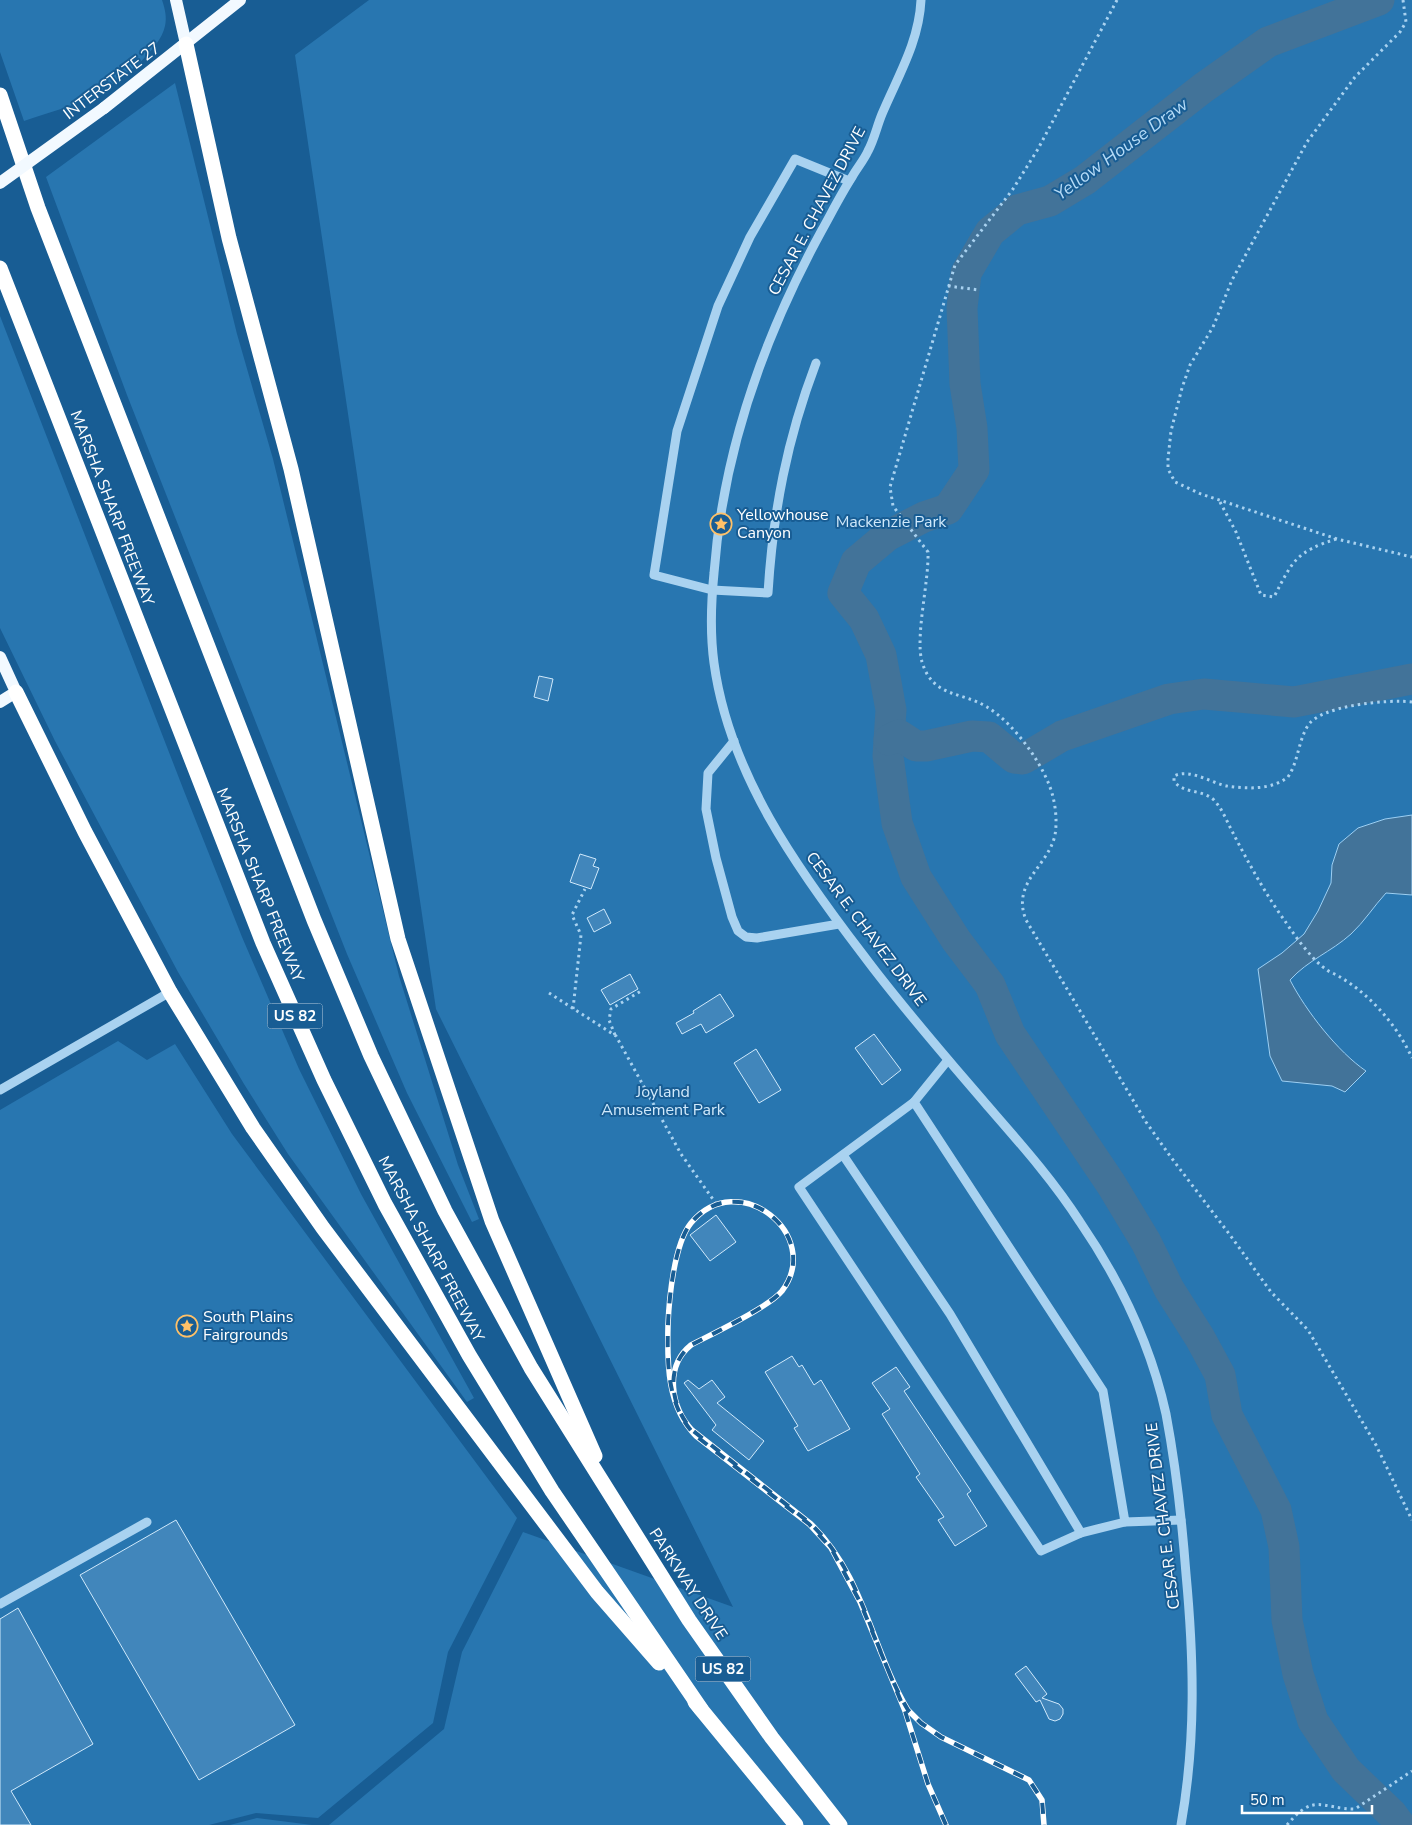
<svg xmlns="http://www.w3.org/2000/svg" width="1412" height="1825" viewBox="0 0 1412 1825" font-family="'Nunito Sans',sans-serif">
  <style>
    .green { fill: #2876b0 }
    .water { fill: #427399; stroke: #9ccff3 }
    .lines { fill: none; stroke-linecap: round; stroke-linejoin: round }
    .river { stroke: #427399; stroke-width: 31 }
    .building { fill: #4186bb; stroke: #d0e9fb }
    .path { stroke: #a9d2f0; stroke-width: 3; stroke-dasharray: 2.5 4; stroke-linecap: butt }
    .minor { stroke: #a9d2f0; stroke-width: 9 }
    .major { stroke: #f2f9ff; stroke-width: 12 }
    .highway { stroke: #fff; stroke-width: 15 }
    .rail-casing { stroke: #fff; stroke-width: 5.5 }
    .rail { stroke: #185d94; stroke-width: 4; stroke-dasharray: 11; stroke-linecap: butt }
    .major-bridge { stroke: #f2f9ff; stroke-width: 12 }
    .labels { text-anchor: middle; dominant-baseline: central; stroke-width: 4; stroke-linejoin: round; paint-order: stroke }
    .shield { fill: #185d94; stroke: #bacedf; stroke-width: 1 }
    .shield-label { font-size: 15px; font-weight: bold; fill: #fff }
    .street-label { font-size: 16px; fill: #fff; stroke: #185d94 }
    .poi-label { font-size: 16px; fill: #fff; stroke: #185d94; text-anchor: start }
    .park-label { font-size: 16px; fill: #d0e9fb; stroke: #185d94 }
    .water-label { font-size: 18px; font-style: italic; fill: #b5dbf7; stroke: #185d94 }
  </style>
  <rect width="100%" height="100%" fill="#185d94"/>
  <g class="green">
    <path d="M 0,0 L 162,0 C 165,9 167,17 165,26 C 160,50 123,78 102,91 C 80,105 49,112 24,121 L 0,52 Z"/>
    <path d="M 369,0 L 1412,0 L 1412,1825 L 329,1825 L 444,1729 L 462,1652 L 523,1532 L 733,1607 L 436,1009 L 295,55 Z"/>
    <path d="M 175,83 L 237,334 L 273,459 L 399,976 L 458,1165 L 479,1219 L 472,1222 L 407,1093 L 347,954 L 127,395 L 46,177 Z"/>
    <path d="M 0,316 L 184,791 L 242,937 L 299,1069 L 361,1194 L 474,1398 L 467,1402 L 288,1154 L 244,1084 L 178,972 L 55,741 L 0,628 Z"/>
    <path d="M 118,1041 L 147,1060 L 175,1044 L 232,1134 L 517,1518 L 448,1652 L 433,1723 L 318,1818 L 256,1813 L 209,1825 L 1,1825 L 0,1823 L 0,1110 Z"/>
    <path d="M 257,1818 L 312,1825 L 230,1825 Z"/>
  </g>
  <path class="water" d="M 1412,815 L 1412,895 L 1386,893 C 1374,906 1364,922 1351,934 C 1331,952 1308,960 1290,980 C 1306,1011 1338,1052 1366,1071 L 1345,1092 L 1332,1086 L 1282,1081 L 1270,1056 L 1258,969 L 1282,953 L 1304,934 L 1318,911 L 1331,883 L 1332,865 L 1339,844 L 1358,828 L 1385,819 Z"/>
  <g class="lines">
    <g class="river">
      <path d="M 1379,0 L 1268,42 L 1203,88 L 1085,180 L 1050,201 L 1017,210 L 990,232 L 966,273 L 962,308 L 965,384 L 972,428 L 974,470 L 948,509 L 924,517 L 887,536 L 856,562 L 843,593 L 864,619 L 881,655 L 891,710 L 888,756 L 897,823 L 916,877 L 956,940 L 990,985 L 1010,1034 L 1111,1184 L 1146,1242 L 1169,1289 L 1200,1338 L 1220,1375 L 1227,1415 L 1276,1510 L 1284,1547 L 1287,1620 L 1298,1674 L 1313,1721 L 1346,1770 L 1392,1814 L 1400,1825"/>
      <path d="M 889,740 L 899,735 L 916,746 L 926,746 L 972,736 L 989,737 L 1014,758 L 1023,759 L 1062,736 L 1169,699 L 1204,694 L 1294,702 L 1412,679"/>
    </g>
  </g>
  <g class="building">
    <path d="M 539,676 L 553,679 L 548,701 L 534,697 Z"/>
    <path d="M 580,854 L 596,859 L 593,866 L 599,868 L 591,889 L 570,882 Z"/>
    <path d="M 604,909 L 611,923 L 594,932 L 587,918 Z"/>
    <path d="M 630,974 L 638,989 L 610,1005 L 601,990 Z"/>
    <path d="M 720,994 L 734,1016 L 706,1033 L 701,1024 L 682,1034 L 676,1023 L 694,1013 L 693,1011 Z"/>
    <path d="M 874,1034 L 901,1070 L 882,1085 L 855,1048 Z"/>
    <path d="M 756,1049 L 781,1090 L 759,1103 L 734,1063 Z"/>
    <path d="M 716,1215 L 736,1242 L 710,1261 L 690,1235 Z"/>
    <path d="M 792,1356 L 799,1367 L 802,1365 L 814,1385 L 821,1380 L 850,1429 L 808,1451 L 794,1428 L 798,1426 L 765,1372 Z"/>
    <path d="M 896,1367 L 910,1387 L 904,1391 L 971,1491 L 967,1494 L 987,1526 L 955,1546 L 938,1520 L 944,1517 L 916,1477 L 920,1474 L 882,1414 L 890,1409 L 872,1383 Z"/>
    <path d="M 688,1380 L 699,1389 L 712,1380 L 725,1397 L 717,1403 L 764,1441 L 749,1460 L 712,1430 L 716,1425 L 684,1383 Z"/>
    <path d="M 176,1520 L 295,1725 L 199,1780 L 80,1575 Z"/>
    <path d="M 18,1608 L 93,1744 L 11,1791 L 31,1825 L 0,1825 L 0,1619 Z"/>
    <path d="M 1026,1666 L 1047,1694 L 1042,1698 L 1059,1704 L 1063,1709 L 1063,1714 L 1060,1719 L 1055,1721 L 1049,1719 L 1040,1700 L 1036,1702 L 1015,1674 Z"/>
  </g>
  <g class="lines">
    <g class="path">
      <path d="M 1117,0 L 1038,149 L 1013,189 L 955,265 L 890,487 L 893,506 L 928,552 C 929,582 915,636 922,662 C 933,698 961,691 987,707 C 1014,723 1046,767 1053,797 C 1056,809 1057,823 1055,835 C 1048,867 1011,882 1026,920 L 1146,1122 L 1170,1156 L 1230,1235 L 1271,1292 L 1308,1330 L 1376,1445 L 1412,1520"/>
      <path d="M 1403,0 L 1406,22 L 1400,32 L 1355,77 L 1307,142 L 1232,280 L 1213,327 L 1190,365 L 1182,388 L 1171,431 L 1168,459 L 1168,469 L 1175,482 L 1201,494 L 1337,539 L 1412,557"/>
      <path d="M 948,286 L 979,290"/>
      <path d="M 1220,502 L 1236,532 L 1261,595 L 1274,597 C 1293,560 1296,552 1336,539"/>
      <path d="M 1412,702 C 1390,699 1318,705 1307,727 C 1298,743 1298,762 1288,777 C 1272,790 1247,789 1227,786 C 1211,783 1190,768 1174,776 L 1174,781 C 1183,794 1202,789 1214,800 C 1223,810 1227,822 1233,833 C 1248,862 1266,895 1285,921 C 1294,935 1313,961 1327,970 C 1331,973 1336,974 1340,977 C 1371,995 1398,1027 1412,1058"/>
      <path d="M 549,993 L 616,1036 L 681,1154 L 717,1205"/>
      <path d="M 573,1009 L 581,935 L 572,915 L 585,889"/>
      <path d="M 615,1035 L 609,1020 L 611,1009 L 641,991"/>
      <path d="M 1287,1825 C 1314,1792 1322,1809 1355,1809 L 1412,1771"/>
    </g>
    <g class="minor">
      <path d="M 921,0 C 919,42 898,76 882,114 C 877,126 874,140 868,151 C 864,160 857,168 852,177 C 841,194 832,212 822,230 C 764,336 723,452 714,573 C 711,603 710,634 714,663 C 729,774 798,870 864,956 C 902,1007 944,1055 986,1104 C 1019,1142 1053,1180 1080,1222 C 1119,1279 1151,1346 1166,1414 C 1176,1467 1182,1521 1186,1574 C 1194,1660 1196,1740 1181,1825"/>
      <path d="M 816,363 C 787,439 773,512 768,593 L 712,590 L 654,575 L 677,431 L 718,306 L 750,237 L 795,159 L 849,181"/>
      <path d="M 734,741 L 708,773 L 706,809 L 716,858 L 732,917 L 738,931 L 746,937 L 757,938 L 839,924"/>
      <path d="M 948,1060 L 914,1102 L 1103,1391 L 1125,1522 L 1181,1520"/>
      <path d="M 0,1090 L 170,992"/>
      <path d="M 914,1102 L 799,1187 L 1041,1551 L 1081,1533 L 1125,1522"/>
      <path d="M 843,1155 L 950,1314 L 1081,1533"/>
      <path d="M 0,1604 L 147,1522"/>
    </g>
    <g class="major">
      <path d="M 176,0 L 186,44"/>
      <path d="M 104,108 L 240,0"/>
      <path d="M 0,657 L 16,692 L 0,702"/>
    </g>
    <g class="highway">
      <path d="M 186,44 L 229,238 L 291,469 L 398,939 L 492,1221 L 595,1456"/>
      <path d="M 0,95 L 38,208 L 314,920 L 371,1056 L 445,1211 L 531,1368 L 689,1620 L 772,1738 L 840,1825"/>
      <path d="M 0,268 L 263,943 L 324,1080 L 385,1204 L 469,1355 L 552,1491 L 701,1709"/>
      <path d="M 16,692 L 85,832 L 170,992 L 253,1128 L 323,1228 L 597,1592 L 659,1663"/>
      <path d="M 695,1702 L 796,1825"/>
    </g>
    <g class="rail-casing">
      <path id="rail" d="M 946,1825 L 928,1784 L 905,1711 L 860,1602 L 831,1548 L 809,1524 L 696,1436 C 667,1407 667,1364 668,1325 C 669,1299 674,1244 691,1223 C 738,1166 824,1235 782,1291 C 769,1307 712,1334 691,1345 C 664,1367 671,1407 692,1430 L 811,1524 C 864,1575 872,1650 908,1710 L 921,1723 L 941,1737 L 1029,1780 L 1042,1800 L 1044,1825"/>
    </g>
    <use href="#rail" class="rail"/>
    <path class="major-bridge" d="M 0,183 L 104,108"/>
  </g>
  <defs>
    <g id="sight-ring" transform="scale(1.125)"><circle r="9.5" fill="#185d94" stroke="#ffc168" stroke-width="1.5"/><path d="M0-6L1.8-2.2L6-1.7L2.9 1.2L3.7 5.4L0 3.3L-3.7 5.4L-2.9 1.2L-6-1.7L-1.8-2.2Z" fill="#ffc168"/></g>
  </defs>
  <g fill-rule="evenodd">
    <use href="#sight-ring" x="721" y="524"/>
    <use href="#sight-ring" x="187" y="1326"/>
  </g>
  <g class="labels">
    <g class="shield">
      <rect x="267.5" y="1003.5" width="55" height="25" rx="4"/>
      <rect x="695.5" y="1656.5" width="55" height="25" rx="4"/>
    </g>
    <g class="shield-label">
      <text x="295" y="1016">US 82</text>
      <text x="723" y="1669">US 82</text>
    </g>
    <g class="street-label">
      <text transform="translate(112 81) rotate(-37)">INTERSTATE 27</text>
      <text transform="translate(817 211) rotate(-62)">CESAR E. CHAVEZ DRIVE</text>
      <text transform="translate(112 508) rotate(69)">MARSHA SHARP FREEWAY</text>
      <text transform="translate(260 885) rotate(68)">MARSHA SHARP FREEWAY</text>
      <text transform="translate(866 929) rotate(53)">CESAR E. CHAVEZ DRIVE</text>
      <text transform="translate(431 1249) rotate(62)">MARSHA SHARP FREEWAY</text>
      <text transform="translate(1163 1516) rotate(-97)">CESAR E. CHAVEZ DRIVE</text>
      <text transform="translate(688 1584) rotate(57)">PARKWAY DRIVE</text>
    </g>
    <g class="poi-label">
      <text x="737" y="515">Yellowhouse<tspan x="737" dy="18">Canyon</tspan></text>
      <text x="203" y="1317">South Plains<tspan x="203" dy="18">Fairgrounds</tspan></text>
    </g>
    <g class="park-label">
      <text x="891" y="522">Mackenzie Park</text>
      <text x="663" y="1092">Joyland<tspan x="663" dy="18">Amusement Park</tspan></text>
    </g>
    <g class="water-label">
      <text transform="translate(1121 149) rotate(-36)">Yellow House Draw</text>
    </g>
  </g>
  <path d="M1242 1805v8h130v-8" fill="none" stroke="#ffffff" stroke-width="2.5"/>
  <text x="1250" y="1805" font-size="15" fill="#ffffff" stroke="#185d94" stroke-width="4" paint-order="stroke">50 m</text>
</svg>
